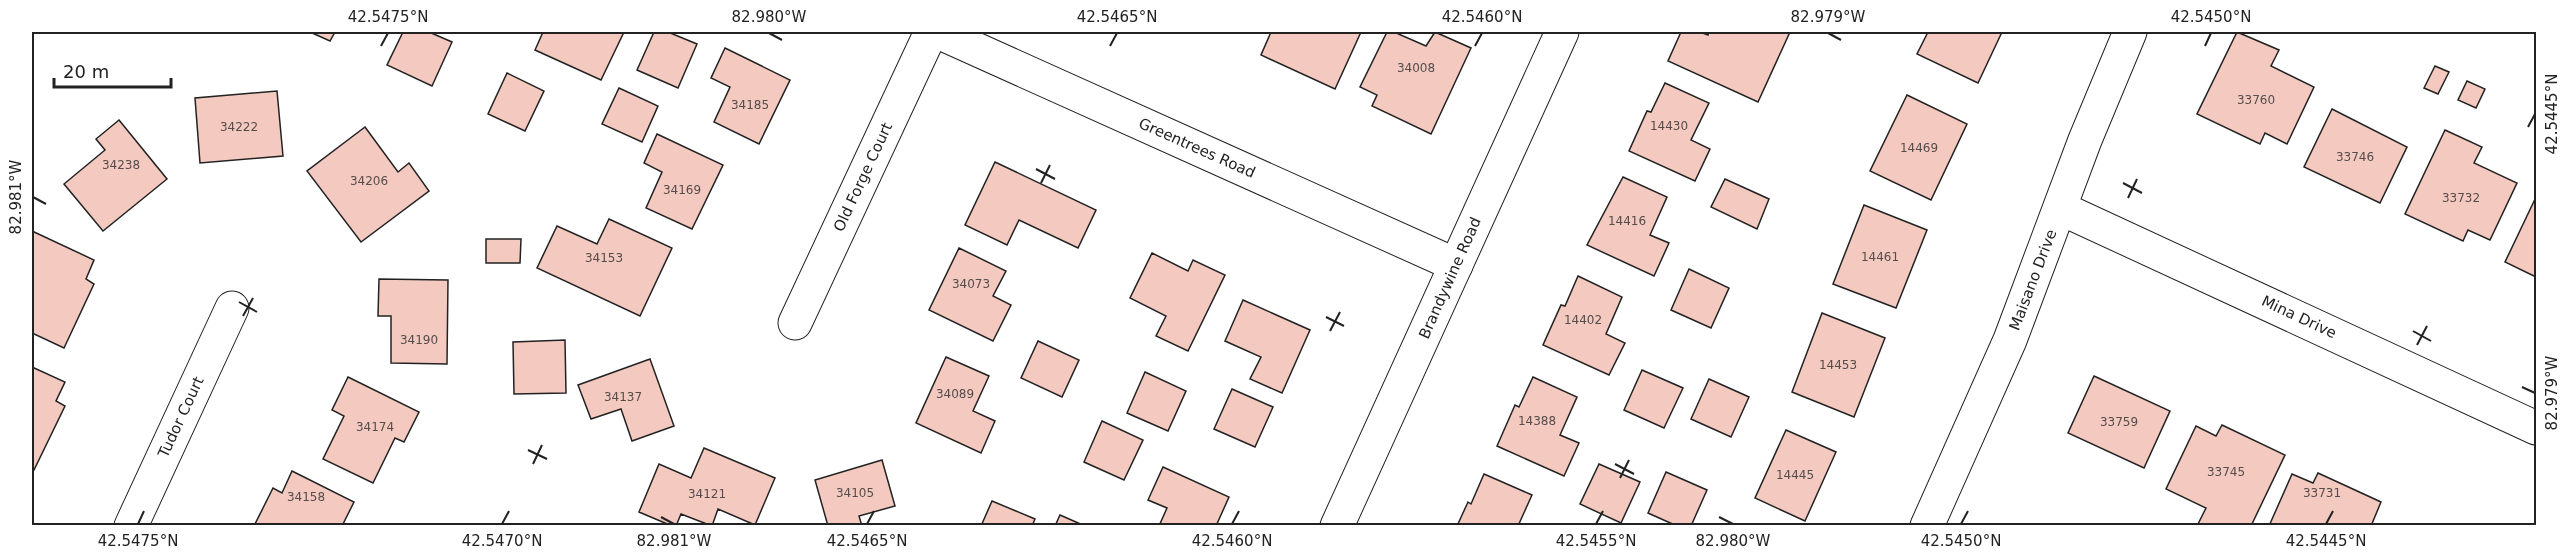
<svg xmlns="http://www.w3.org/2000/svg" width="2568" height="557" viewBox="0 0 2568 557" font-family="'DejaVu Sans',sans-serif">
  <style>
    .building { fill: #f3c9c0; stroke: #222; stroke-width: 1.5 }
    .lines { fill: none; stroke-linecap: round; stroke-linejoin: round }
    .minor-casing { stroke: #222; stroke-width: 35 }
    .minor { stroke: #fff; stroke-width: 33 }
    .ticks { fill: none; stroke: #222; stroke-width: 2 }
    .labels { text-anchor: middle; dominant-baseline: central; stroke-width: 4.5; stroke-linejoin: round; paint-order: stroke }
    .number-label { font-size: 12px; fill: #564c4a }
    .street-label { font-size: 15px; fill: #222; stroke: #fff }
    .neatline { fill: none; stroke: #222; stroke-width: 2 }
    .ticks-label { font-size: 15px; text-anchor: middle; fill: #222 }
  </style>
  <rect width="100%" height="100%" fill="#fff"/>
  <g class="building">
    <path d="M 310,32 L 335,32 L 330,41 Z"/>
    <path d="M 403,32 L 429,32 L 452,42 L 432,86 L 387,65 Z"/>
    <path d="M 543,32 L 624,32 L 601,80 L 535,50 Z"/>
    <path d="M 654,32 L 668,32 L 697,44 L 678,88 L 637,70 Z"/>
    <path d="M 1271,32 L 1361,32 L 1335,89 L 1261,55 Z"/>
    <path d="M 1387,32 L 1394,32 L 1426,46 L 1435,32 L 1471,48 L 1431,134 L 1372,106 L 1377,95 L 1360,87 Z"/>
    <path d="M 1681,32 L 1700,32 L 1708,35 L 1709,32 L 1790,32 L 1758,102 L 1668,61 Z"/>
    <path d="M 1928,32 L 2002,32 L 1978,83 L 1917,54 Z"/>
    <path d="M 2237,32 L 2279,50 L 2271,66 L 2314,87 L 2287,144 L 2265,133 L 2260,144 L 2197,114 Z"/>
    <path d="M 725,48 L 790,80 L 759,144 L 714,122 L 730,87 L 711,78 Z"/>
    <path d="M 2435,66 L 2449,72 L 2438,94 L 2424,88 Z"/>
    <path d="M 507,73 L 544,91 L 525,131 L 488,114 Z"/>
    <path d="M 2467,81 L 2485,89 L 2476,108 L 2458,100 Z"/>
    <path d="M 1665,83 L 1709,103 L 1691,140 L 1710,149 L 1695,181 L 1629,151 L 1647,111 L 1651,112 Z"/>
    <path d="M 619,88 L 658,106 L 642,142 L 602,124 Z"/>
    <path d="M 277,91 L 283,156 L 200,163 L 195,98 Z"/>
    <path d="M 1907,95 L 1967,124 L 1931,200 L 1870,171 Z"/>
    <path d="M 2332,109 L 2407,147 L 2380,203 L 2304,167 Z"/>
    <path d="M 119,120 L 167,179 L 103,231 L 64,184 L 105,150 L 96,139 Z"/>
    <path d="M 365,127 L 398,172 L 409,163 L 429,191 L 361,242 L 307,171 Z"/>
    <path d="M 2445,130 L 2482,147 L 2474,163 L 2517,183 L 2490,240 L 2468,230 L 2463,241 L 2405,214 Z"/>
    <path d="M 657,134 L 723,165 L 692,229 L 646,208 L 662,172 L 644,163 Z"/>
    <path d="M 995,162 L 1096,210 L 1078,248 L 1019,220 L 1007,245 L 965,225 Z"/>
    <path d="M 1623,177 L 1667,197 L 1650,235 L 1669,243 L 1654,276 L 1587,245 Z"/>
    <path d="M 1725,179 L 1769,199 L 1757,229 L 1711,207 Z"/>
    <path d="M 2536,197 L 2536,277 L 2505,262 Z"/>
    <path d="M 1864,205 L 1927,230 L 1896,308 L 1833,284 Z"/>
    <path d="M 609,219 L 672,248 L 640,316 L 537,268 L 557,226 L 597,244 Z"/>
    <path d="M 32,231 L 94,260 L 86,279 L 94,284 L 64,348 L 32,333 Z"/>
    <path d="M 486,239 L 521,239 L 520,263 L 486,263 Z"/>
    <path d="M 959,248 L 1006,271 L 993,296 L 1011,305 L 993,341 L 929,310 Z"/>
    <path d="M 1152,253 L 1188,271 L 1193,260 L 1225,275 L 1188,351 L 1156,336 L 1166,316 L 1130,298 Z"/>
    <path d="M 1689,269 L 1729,288 L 1711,328 L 1671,310 Z"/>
    <path d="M 1578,276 L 1622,297 L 1606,334 L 1625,343 L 1609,375 L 1543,345 L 1561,305 L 1565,306 Z"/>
    <path d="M 379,279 L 448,280 L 447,364 L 391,363 L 391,316 L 378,316 Z"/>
    <path d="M 1243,300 L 1310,330 L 1282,393 L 1250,379 L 1261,357 L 1225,341 Z"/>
    <path d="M 1822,313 L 1885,338 L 1854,417 L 1792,392 Z"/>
    <path d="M 565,340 L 566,393 L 514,394 L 513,342 Z"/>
    <path d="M 1038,341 L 1079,360 L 1062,397 L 1021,378 Z"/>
    <path d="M 946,357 L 989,376 L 973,411 L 995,421 L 981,453 L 916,423 Z"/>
    <path d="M 650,359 L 674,426 L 632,441 L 621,409 L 591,419 L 578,385 Z"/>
    <path d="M 32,367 L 65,382 L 56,401 L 65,406 L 34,470 L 32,469 Z"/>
    <path d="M 1642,370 L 1683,388 L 1664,428 L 1624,410 Z"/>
    <path d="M 1145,372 L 1186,391 L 1168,431 L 1127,413 Z"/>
    <path d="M 2094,376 L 2170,411 L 2144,468 L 2068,433 Z"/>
    <path d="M 348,377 L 419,412 L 404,442 L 395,438 L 373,483 L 323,459 L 344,416 L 332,410 Z"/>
    <path d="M 1533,377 L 1577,397 L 1560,435 L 1579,443 L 1564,476 L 1497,446 L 1515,405 L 1519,407 Z"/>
    <path d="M 1709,379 L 1749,397 L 1731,437 L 1691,419 Z"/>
    <path d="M 1232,389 L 1273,407 L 1255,447 L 1214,429 Z"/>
    <path d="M 1102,421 L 1143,440 L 1124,480 L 1084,462 Z"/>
    <path d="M 2222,425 L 2285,455 L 2251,526 L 2197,526 L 2206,508 L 2166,489 L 2196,426 L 2216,436 Z"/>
    <path d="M 1786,430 L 1836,452 L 1805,521 L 1755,498 Z"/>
    <path d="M 704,448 L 775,478 L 755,525 L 718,509 L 712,526 L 681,514 L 676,526 L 672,526 L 639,512 L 659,464 L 691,478 Z"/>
    <path d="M 882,460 L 895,506 L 859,516 L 862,526 L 828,526 L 815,480 Z"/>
    <path d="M 1599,464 L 1640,482 L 1621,523 L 1580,504 Z"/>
    <path d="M 1163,467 L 1229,497 L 1216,526 L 1159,526 L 1167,508 L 1148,500 Z"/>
    <path d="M 292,471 L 354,502 L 342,526 L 254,526 L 273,488 L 282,493 Z"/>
    <path d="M 1666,472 L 1707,490 L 1691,526 L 1677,526 L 1648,513 Z"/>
    <path d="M 2318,473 L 2381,502 L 2371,526 L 2269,526 L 2292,474 L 2313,483 Z"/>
    <path d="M 1484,474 L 1532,495 L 1518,526 L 1457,526 L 1468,502 L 1471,504 Z"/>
    <path d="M 992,501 L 1035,519 L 1032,526 L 981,526 Z"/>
    <path d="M 1060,515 L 1085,526 L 1055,526 Z"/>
  </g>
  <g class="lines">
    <g class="minor-casing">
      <g id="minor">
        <path d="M 938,32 L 1456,265"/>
        <path d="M 2060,208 L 2536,428"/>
        <path d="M 795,323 L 931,32"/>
        <path d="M 131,526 L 232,308"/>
        <path d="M 1337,526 L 1562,32"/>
        <path d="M 1927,526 L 2010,340 L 2085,140 L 2130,32"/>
      </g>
    </g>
    <use href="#minor" class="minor"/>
  </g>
  <path class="ticks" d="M 769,33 L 782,40M 1828,33 L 1841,40M 381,46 L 388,33M 1110,46 L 1117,33M 1475,46 L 1482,33M 2205,46 L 2211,33M 2528,127 L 2535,114M 1036,169 L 1055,179M 1041,183 L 1050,165M 2123,183 L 2142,193M 33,197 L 46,204M 2128,198 L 2137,179M 239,302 L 257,312M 243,316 L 253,298M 1326,317 L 1344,326M 1330,331 L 1340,312M 2413,331 L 2431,341M 2417,345 L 2427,326M 2522,387 L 2535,393M 528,450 L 547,459M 533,464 L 542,445M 1615,464 L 1634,474M 1620,478 L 1629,460M 661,517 L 674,524M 1719,517 L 1733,524M 138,524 L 144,511M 502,524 L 509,511M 867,524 L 874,511M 1232,524 L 1239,511M 1596,524 L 1603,511M 1961,524 L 1968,511M 2326,524 L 2333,511"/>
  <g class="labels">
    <g class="number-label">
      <text x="1416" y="68">34008</text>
      <text x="2256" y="100">33760</text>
      <text x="750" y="105">34185</text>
      <text x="1669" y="126">14430</text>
      <text x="239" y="127">34222</text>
      <text x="1919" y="148">14469</text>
      <text x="2355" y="157">33746</text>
      <text x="121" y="165">34238</text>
      <text x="369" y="181">34206</text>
      <text x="682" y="190">34169</text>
      <text x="2461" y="198">33732</text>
      <text x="1627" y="221">14416</text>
      <text x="1880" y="257">14461</text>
      <text x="604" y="258">34153</text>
      <text x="971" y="284">34073</text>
      <text x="1583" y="320">14402</text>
      <text x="419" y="340">34190</text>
      <text x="1838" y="365">14453</text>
      <text x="955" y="394">34089</text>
      <text x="623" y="397">34137</text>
      <text x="1537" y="421">14388</text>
      <text x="2119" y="422">33759</text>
      <text x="375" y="427">34174</text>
      <text x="2226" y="472">33745</text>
      <text x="1795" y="475">14445</text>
      <text x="855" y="493">34105</text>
      <text x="2322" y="493">33731</text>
      <text x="707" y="494">34121</text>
      <text x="306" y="497">34158</text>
    </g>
    <g class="street-label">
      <text transform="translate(1197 148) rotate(24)">Greentrees Road</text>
      <text transform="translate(863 177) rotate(-65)">Old Forge Court</text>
      <text transform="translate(1450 278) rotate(-66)">Brandywine Road</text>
      <text transform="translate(2033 280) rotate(-69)">Maisano Drive</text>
      <text transform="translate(2299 317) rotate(25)">Mina Drive</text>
      <text transform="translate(181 417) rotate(-65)">Tudor Court</text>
    </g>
  </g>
  <rect width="2568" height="557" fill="none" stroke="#ffffff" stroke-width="66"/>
  <path d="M54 78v9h117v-9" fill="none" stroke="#222222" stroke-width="3"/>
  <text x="63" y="78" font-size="18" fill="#222222" stroke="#ffffff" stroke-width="4.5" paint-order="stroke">20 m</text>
  <rect x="33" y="33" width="2502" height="491" class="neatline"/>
  <g class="ticks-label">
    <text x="388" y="22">42.5475°N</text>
    <text x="769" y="22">82.980°W</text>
    <text x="1117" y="22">42.5465°N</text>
    <text x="1482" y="22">42.5460°N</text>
    <text x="1828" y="22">82.979°W</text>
    <text x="2211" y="22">42.5450°N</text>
    <text transform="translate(2552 114) rotate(-90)" y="5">42.5445°N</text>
    <text transform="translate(16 197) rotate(-90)" y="5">82.981°W</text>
    <text transform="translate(2552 393) rotate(-90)" y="5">82.979°W</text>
    <text x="138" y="546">42.5475°N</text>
    <text x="502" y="546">42.5470°N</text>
    <text x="674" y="546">82.981°W</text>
    <text x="867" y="546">42.5465°N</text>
    <text x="1232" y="546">42.5460°N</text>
    <text x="1596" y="546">42.5455°N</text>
    <text x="1733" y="546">82.980°W</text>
    <text x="1961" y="546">42.5450°N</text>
    <text x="2326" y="546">42.5445°N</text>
  </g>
</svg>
